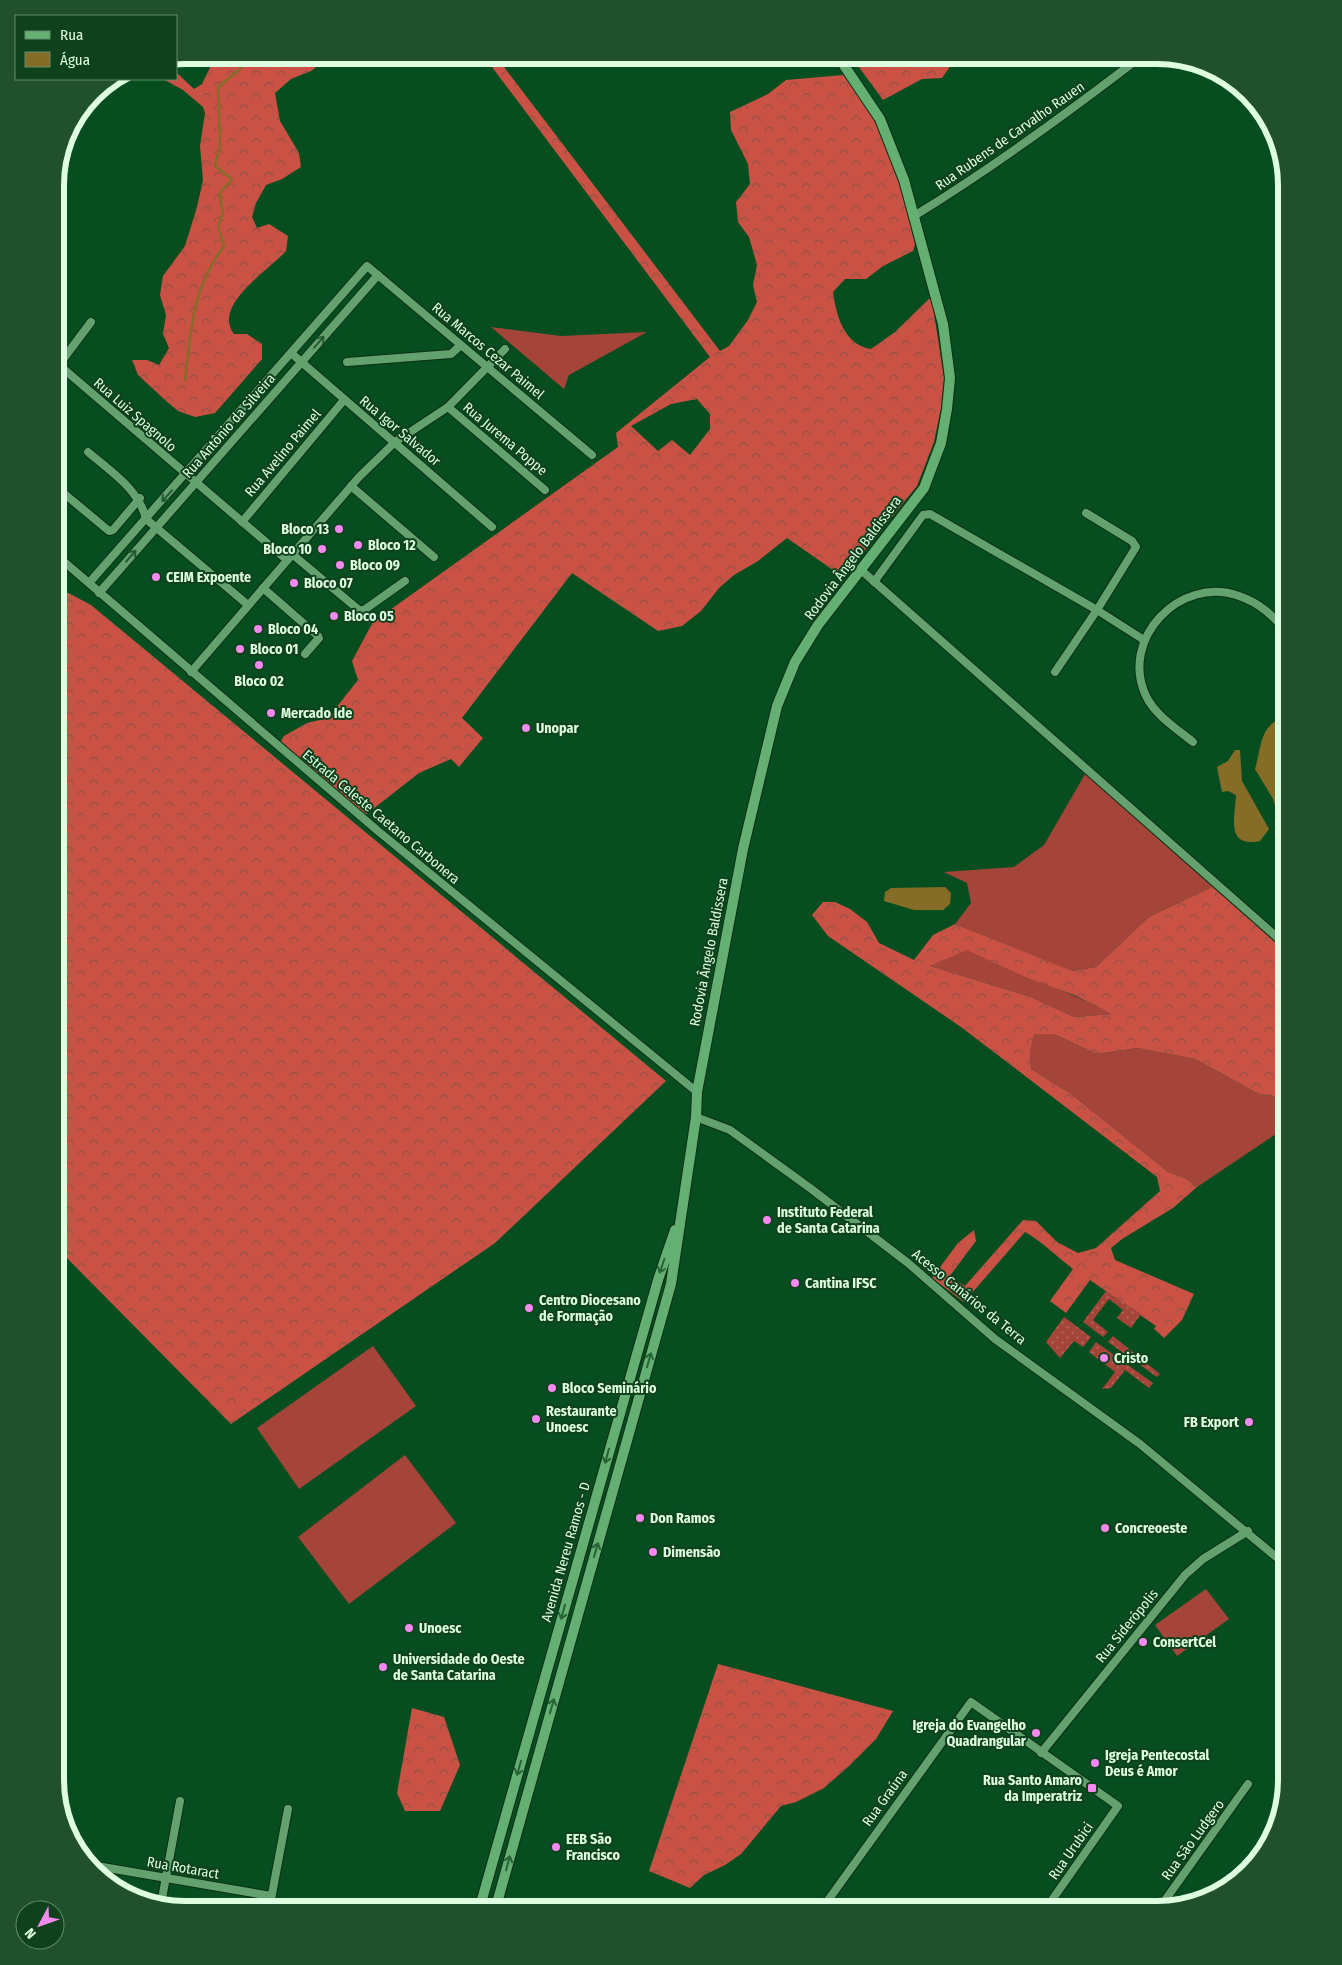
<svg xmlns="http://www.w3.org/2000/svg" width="1342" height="1965" viewBox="0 0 1342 1965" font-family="'Fira Sans Condensed',sans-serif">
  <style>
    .grass { fill: #a54439 }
    .forest { fill: url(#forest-crowns); fill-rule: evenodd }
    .garden { fill: url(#garden-dots) }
    .water { fill: #866d27 }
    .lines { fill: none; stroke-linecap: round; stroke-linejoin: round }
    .stream { stroke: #866d27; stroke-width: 2.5 }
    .street-casing { stroke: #0d2f15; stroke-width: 10 }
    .secondary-casing { stroke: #0d2f15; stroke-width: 12 }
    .street { stroke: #63a26e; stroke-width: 8 }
    .secondary { stroke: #63b072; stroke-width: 10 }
    .oneway { stroke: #245931 }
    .oneway2 { stroke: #286237 }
    .poi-dot { fill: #f589ef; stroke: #0f411d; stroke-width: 2 }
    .labels { text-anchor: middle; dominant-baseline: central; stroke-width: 4; stroke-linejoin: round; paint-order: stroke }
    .street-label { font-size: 14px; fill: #deffe2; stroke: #0f411d }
    .poi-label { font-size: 14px; font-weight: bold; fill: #deffe2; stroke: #0f411d; text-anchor: start }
    .rim { fill: none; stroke: #deffe2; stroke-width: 6 }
  </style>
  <defs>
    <pattern id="forest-crowns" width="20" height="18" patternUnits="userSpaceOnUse" patternTransform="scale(1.25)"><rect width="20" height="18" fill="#c95245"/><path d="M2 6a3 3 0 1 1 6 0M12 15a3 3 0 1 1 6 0" fill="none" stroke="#935045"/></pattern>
    <pattern id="garden-dots" width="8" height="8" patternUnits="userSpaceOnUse" patternTransform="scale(1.25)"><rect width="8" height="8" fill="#a54439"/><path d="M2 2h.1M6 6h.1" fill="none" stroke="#b5695f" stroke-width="1.8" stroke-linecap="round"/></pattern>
  </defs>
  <rect width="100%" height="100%" fill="#064e1f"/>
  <g class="grass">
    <path d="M 491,327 L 561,336 L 647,332 L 569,375 L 564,389 Z"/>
    <path d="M 1088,769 L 1218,884 L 1149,917 L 1096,967 L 1071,971 L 955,924 L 971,903 L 967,883 L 944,872 L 1014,867 L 1044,845 Z"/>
    <path d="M 967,949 C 1015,972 1065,990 1113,1014 L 1074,1017 L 1031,997 L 930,966 Z"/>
    <path d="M 1033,1034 L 1054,1034 L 1097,1054 L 1137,1048 L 1195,1059 L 1259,1094 L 1287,1098 L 1287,1129 L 1282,1130 L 1197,1187 L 1185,1178 L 1168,1172 L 1071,1094 L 1031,1069 L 1030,1051 Z"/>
    <path d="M 373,1346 L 416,1406 L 299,1489 L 257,1428 Z"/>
    <path d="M 405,1455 L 456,1523 L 349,1604 L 298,1537 Z"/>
    <path d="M 1206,1589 L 1229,1619 L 1177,1656 L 1155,1625 Z"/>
  </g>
  <g class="forest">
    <path d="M 216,55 L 332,55 L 311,71 L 291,79 L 275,93 L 280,121 L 299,153 L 301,167 L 282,179 L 266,185 L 256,203 L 252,217 L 257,228 L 269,224 L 288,236 L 286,251 C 269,270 212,305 234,334 L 247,334 L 262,344 L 262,359 L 215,413 L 195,417 L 178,411 L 165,400 L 138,375 L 132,360 L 147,360 L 159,365 L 169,348 L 163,334 L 166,315 L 160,295 L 163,276 L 185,246 L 197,207 L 203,180 L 200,146 L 205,113 L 203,107 L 183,90 L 163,79 L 176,79 L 176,72 L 194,89 L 202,84 Z"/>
    <path d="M 483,55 L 493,55 L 498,59 L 720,351 L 729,346 L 748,320 L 757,302 L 753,285 L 757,265 L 749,237 L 738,222 L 736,202 L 750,184 L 748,164 L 731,130 L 730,112 L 768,94 L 786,80 L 843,75 C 885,120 901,187 915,244 L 913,251 L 883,266 L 866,279 L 845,279 L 833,292 C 836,315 844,345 871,349 L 895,332 L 930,298 L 933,307 L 944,378 L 941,408 L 934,442 L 917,486 L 843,577 L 787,538 L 758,561 L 734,575 L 719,588 L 701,611 L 682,626 L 658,631 L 572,573 L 462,718 L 483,738 L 459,767 L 451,759 L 419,773 L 364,816 L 280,743 L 284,736 L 307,723 L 328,718 L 358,680 L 352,661 L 373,622 L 618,447 L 616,433 L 710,357 ZM 697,399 L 710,414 L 710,429 L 690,455 L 672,440 L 658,451 L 631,426 L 671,404 Z"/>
    <path d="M 850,55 L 958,55 L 942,78 L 922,79 L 883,100 Z"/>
    <path d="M 55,586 L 91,605 L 666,1081 L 495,1243 L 231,1424 L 55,1246 Z"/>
    <path d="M 1218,884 L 1287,946 L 1287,1098 L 1259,1094 L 1195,1059 L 1137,1048 L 1097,1054 L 1054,1034 L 1034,1034 L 1030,1051 L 1031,1069 L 1071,1094 L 1168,1172 L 1185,1178 L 1197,1187 L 1173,1208 L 1122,1239 L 1111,1248 L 1115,1260 L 1194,1294 L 1182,1320 L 1164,1338 L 1154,1329 L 1156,1326 L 1090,1280 L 1066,1313 L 1050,1301 L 1073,1269 C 1056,1256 1043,1242 1025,1232 L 964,1302 L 932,1278 L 958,1243 L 974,1230 L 976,1241 L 949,1277 L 965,1286 L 1023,1220 L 1036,1221 L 1057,1242 L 1078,1253 L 1096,1248 L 1160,1191 L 1157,1177 L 961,1027 L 828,936 L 812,915 L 823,902 L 835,902 L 850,909 L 867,922 L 879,943 L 914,960 L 933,935 L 955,924 L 1072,971 L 1096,967 L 1149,917 ZM 967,950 L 1028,978 L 1074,995 L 1112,1014 L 1074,1017 L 1031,997 L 930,966 Z"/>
    <path d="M 718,1664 L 893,1711 L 876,1739 L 849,1766 L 824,1788 L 796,1802 L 781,1806 L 741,1854 L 725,1865 L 704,1875 L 690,1888 L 649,1871 Z"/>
    <path d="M 412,1708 L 444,1717 L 460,1765 L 440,1811 L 405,1811 L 397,1793 Z"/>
  </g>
  <g class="garden">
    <path d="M 1106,1291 L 1141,1314 L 1131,1328 L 1117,1318 L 1123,1310 L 1109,1299 L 1093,1320 L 1108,1332 L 1103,1337 L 1083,1322 Z"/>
    <path d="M 1064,1317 L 1091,1337 L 1083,1347 L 1074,1341 L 1060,1358 L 1046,1342 Z"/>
    <path d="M 1113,1336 L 1160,1374 L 1157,1377 L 1108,1342 Z"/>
    <path d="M 1096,1342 L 1153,1383 L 1149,1388 L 1125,1370 L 1111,1388 L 1102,1389 L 1115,1372 L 1089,1352 Z"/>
  </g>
  <g class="water">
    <path d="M 1287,717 L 1287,826 L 1285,827 L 1280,823 L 1273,799 L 1255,769 C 1262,746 1259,723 1287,717 Z"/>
    <path d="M 1235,750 L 1240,750 L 1242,781 L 1269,829 L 1260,841 C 1225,848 1235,817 1236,795 L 1228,791 L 1222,792 L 1217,767 L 1228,761 Z"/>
    <path d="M 945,887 L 951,893 L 950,904 L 943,910 L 914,910 L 884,901 L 885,892 L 891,888 Z"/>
  </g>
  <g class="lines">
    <path class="stream" d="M 185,380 C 191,329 192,289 224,246 L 218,226 L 223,213 L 219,194 L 232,179 L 215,166 L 220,146 L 218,87 L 239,70 L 251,55"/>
    <g class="street-casing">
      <g id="street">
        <path d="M 914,216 C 994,167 1069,112 1143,55"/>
        <path d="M 291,353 L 492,527"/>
        <path d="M 347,362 L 451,354 L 461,345"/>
        <path d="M 59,365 L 287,560"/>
        <path d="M 55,370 L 91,322"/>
        <path d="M 448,407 L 545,490"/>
        <path d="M 88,452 C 110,471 139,489 146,519 L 248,605"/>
        <path d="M 55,486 L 109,531 L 113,530 L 140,498"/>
        <path d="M 351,486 L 434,557"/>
        <path d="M 242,522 L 344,400"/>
        <path d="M 55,554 L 378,831 L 697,1092"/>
        <path d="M 292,554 L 359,610 L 364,610 L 405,581"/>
        <path d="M 861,570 L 1287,946"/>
        <path d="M 874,582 L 923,515 L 930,514 L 1097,610 L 1144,640"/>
        <path d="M 89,583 L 367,266 L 592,455"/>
        <path d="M 263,588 L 318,636 L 319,638 L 305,654"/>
        <path d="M 99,593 L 378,275"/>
        <path d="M 191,672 L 359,477 L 395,442 L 448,407 L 505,349"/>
        <path d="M 1055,672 L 1097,610 L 1136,547 L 1132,541 L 1086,513"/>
        <path d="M 1193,742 C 1177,729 1155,715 1146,696 C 1119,639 1180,575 1239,596 C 1260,603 1273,616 1287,632"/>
        <path d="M 696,1117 L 730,1130 L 810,1188 L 908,1263 L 995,1339 L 1140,1444 L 1287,1566"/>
        <path d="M 1041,1753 L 1185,1575 L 1203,1559 L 1248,1531"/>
        <path d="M 91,1865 L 271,1896"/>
        <path d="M 161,1904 L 180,1801"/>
        <path d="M 269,1910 L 288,1809"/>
        <path d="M 821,1910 L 971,1702 L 1118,1806 L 1045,1910"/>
        <path d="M 1158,1910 L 1248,1784"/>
      </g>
    </g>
    <g class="secondary-casing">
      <g id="secondary">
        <path d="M 479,1910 L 658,1280 L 675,1230"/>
        <path d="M 495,1910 L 671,1284 L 696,1117 L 697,1092 L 743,849 L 777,706 L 795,662 L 818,625 L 924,488 L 941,443 L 947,409 L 950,378 L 943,324 L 904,180 L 880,119 L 837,55"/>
      </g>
    </g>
    <use href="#street" class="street"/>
    <use href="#secondary" class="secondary"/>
  </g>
  <defs><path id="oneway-shaft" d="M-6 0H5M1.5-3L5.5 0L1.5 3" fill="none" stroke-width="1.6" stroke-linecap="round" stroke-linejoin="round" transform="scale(1.25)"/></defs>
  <g class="oneway">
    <use href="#oneway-shaft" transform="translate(319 342) rotate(-49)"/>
    <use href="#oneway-shaft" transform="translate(167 496) rotate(132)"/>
    <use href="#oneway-shaft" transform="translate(131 556) rotate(-49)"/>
  </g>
  <g class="oneway2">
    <use href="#oneway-shaft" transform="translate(662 1266) rotate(109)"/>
    <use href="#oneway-shaft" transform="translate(649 1360) rotate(-74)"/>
    <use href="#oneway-shaft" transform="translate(607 1456) rotate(105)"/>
    <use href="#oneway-shaft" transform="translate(596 1550) rotate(-74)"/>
    <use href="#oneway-shaft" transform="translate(563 1612) rotate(106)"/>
    <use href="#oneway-shaft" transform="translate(552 1706) rotate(-74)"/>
    <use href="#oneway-shaft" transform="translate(519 1768) rotate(106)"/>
    <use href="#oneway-shaft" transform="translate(508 1863) rotate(-75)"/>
  </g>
  <g class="poi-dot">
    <circle cx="339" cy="529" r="5"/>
    <circle cx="358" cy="545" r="5"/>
    <circle cx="322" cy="549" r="5"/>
    <circle cx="340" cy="565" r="5"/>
    <circle cx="156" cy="577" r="5"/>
    <circle cx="294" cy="583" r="5"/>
    <circle cx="334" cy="616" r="5"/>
    <circle cx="258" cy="629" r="5"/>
    <circle cx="240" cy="649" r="5"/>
    <circle cx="259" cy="665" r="5"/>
    <circle cx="271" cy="713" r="5"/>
    <circle cx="526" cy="728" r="5"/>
    <circle cx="767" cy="1220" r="5"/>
    <circle cx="795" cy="1283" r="5"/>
    <circle cx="529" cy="1308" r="5"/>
    <circle cx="1104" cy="1358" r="5"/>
    <circle cx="552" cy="1388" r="5"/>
    <circle cx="536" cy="1419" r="5"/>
    <circle cx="1249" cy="1422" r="5"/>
    <circle cx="640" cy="1518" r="5"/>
    <circle cx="1105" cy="1528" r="5"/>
    <circle cx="653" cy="1552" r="5"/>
    <circle cx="409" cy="1628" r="5"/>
    <circle cx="1143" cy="1642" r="5"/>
    <circle cx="383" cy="1667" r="5"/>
    <circle cx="1036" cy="1733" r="5"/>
    <circle cx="1095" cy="1763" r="5"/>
    <rect x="1087" y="1783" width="10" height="10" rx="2.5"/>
    <circle cx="556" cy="1847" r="5"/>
  </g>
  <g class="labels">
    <g class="street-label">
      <text transform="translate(1010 136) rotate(-35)">Rua Rubens de Carvalho Rauen</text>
      <text transform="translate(488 351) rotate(40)">Rua Marcos Cezar Paimel</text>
      <text transform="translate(135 415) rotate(41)">Rua Luiz Spagnolo</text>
      <text transform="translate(229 426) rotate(-49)">Rua Antônio da Silveira</text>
      <text transform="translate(400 431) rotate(40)">Rua Igor Salvador</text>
      <text transform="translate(505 439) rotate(40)">Rua Jurema Poppe</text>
      <text transform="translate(283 453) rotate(-50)">Rua Avelino Paimel</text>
      <text transform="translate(853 558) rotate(-53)">Rodovia Ângelo Baldissera</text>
      <text transform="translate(381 817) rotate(40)">Estrada Celeste Caetano Carbonera</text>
      <text transform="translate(709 952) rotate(-79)">Rodovia Ângelo Baldissera</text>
      <text transform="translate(969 1297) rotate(39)">Acesso Canários da Terra</text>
      <text transform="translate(566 1552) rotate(-74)">Avenida Nereu Ramos - D</text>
      <text transform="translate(1127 1626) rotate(-51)">Rua Siderópolis</text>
      <text transform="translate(885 1798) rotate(-54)">Rua Graúna</text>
      <text transform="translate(1193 1840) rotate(-54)">Rua São Ludgero</text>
      <text transform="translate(1071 1851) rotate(-55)">Rua Urubici</text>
      <text transform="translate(183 1868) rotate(10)">Rua Rotaract</text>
    </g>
    <g class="poi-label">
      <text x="329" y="529" text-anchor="end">Bloco 13</text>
      <text x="368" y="545">Bloco 12</text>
      <text x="312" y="549" text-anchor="end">Bloco 10</text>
      <text x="350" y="565">Bloco 09</text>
      <text x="166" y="577">CEIM Expoente</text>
      <text x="304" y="583">Bloco 07</text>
      <text x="344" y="616">Bloco 05</text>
      <text x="268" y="629">Bloco 04</text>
      <text x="250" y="649">Bloco 01</text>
      <text x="259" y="681" text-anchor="middle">Bloco 02</text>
      <text x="281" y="713">Mercado Ide</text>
      <text x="536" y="728">Unopar</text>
      <text x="777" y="1212">Instituto Federal<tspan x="777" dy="16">de Santa Catarina</tspan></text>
      <text x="805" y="1283">Cantina IFSC</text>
      <text x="539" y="1300">Centro Diocesano<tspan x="539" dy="16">de Formação</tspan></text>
      <text x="1114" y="1358">Cristo</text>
      <text x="562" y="1388">Bloco Seminário</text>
      <text x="546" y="1411">Restaurante<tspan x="546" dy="16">Unoesc</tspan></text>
      <text x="1239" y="1422" text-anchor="end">FB Export</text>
      <text x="650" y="1518">Don Ramos</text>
      <text x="1115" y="1528">Concreoeste</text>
      <text x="663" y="1552">Dimensão</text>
      <text x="419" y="1628">Unoesc</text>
      <text x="1153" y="1642">ConsertCel</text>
      <text x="393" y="1659">Universidade do Oeste<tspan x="393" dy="16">de Santa Catarina</tspan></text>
      <text x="1026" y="1725" text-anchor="end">Igreja do Evangelho<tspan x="1026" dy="16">Quadrangular</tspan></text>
      <text x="1105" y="1755">Igreja Pentecostal<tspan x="1105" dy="16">Deus é Amor</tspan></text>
      <text x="1082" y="1780" text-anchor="end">Rua Santo Amaro<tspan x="1082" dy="16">da Imperatriz</tspan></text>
      <text x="566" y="1839">EEB São<tspan x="566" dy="16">Francisco</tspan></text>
    </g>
  </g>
  <path d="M0 0H1342V1965H0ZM185 64H1157A121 121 0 0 1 1278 185V1780A121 121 0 0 1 1157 1901H185A121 121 0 0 1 64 1780V185A121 121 0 0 1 185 64Z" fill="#20502d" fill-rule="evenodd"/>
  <path class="rim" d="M185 64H1157A121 121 0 0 1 1278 185V1780A121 121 0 0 1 1157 1901H185A121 121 0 0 1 64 1780V185A121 121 0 0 1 185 64Z"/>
  <rect x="15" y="15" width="162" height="65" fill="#0f411d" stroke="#628d6c"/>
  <rect x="25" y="31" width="25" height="8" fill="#63b072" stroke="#628d6c"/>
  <text x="60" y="40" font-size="15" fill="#deffe2">Rua</text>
  <rect x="25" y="52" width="25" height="15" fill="#866d27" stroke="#628d6c"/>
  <text x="60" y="65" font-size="15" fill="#deffe2">Água</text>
  <g transform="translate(40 1925) rotate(229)"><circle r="24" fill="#0f411d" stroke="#628d6c"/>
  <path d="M0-4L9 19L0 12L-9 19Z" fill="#f589ef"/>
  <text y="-8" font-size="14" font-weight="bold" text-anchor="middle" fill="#deffe2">N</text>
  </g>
</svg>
